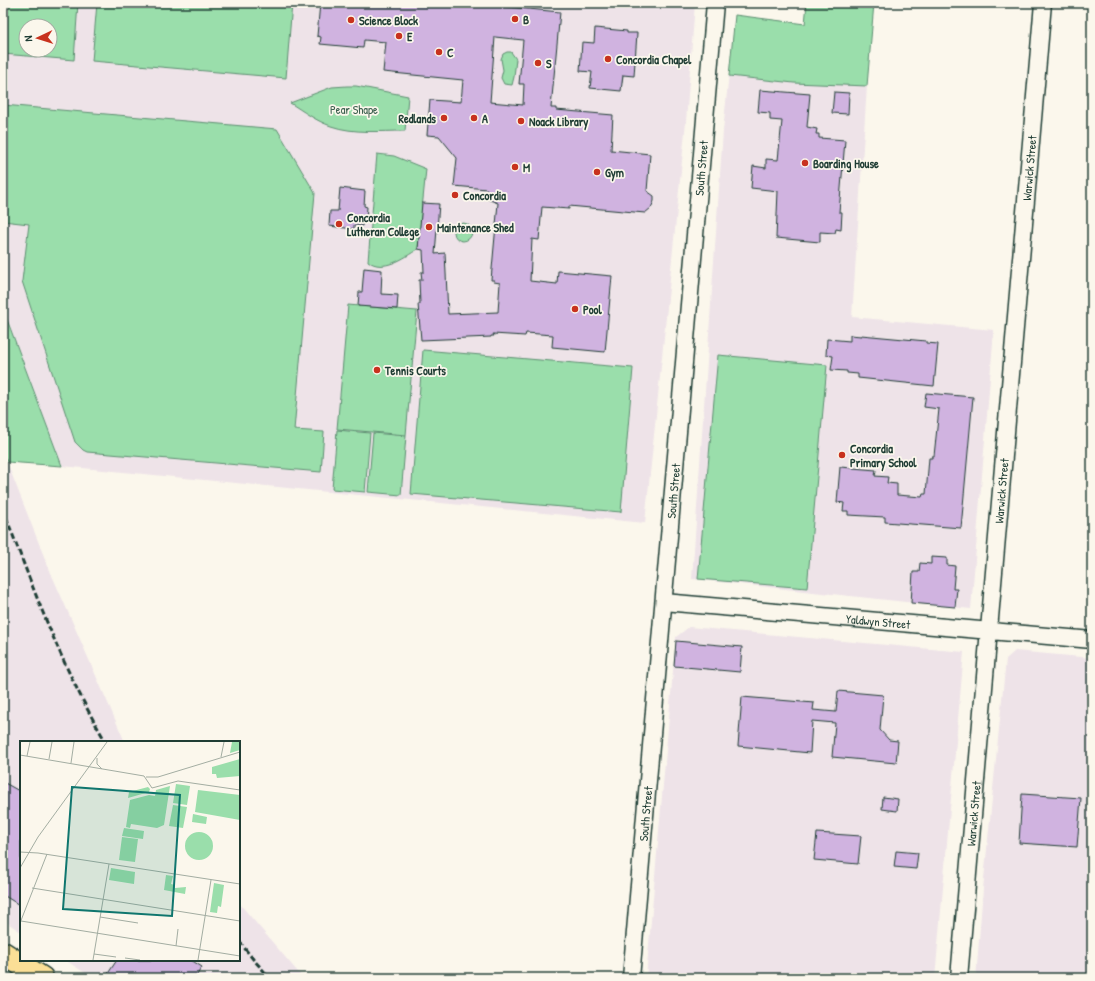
<svg xmlns="http://www.w3.org/2000/svg" width="1095" height="981" viewBox="0 0 1095 981" font-family="'Patrick Hand',sans-serif">
  <style>
    .built { fill: #eee3e8; fill-rule: evenodd }
    .green { fill: #9adeab; stroke: #5c8e70; fill-rule: evenodd }
    .building { fill: #d0b3e0; stroke: #1f3d34; fill-rule: evenodd }
    .lines { fill: none; stroke-linecap: round; stroke-linejoin: round }
    .minor-casing { stroke: #1f3d34; stroke-width: 19 }
    .highway-casing { stroke: #1f3d34; stroke-width: 25 }
    .minor { stroke: #fbf7ec; stroke-width: 16 }
    .highway { stroke: #fbdf96; stroke-width: 22 }
    .rail { stroke: #1f3d34; stroke-width: 3; stroke-dasharray: 6 3; stroke-linecap: butt }
    .poi-dot { fill: #c8321e; stroke: #fbf7ec; stroke-width: 1.5 }
    .labels { text-anchor: middle; dominant-baseline: central; stroke-width: 3.5; stroke-linejoin: round; paint-order: stroke }
    .poi-label { font-size: 12px; font-weight: bold; fill: #1f3d34; stroke: #fbf7ec; text-anchor: start }
    .park-label { font-size: 12px; fill: #385d4c; stroke: #fbf7ec }
    .street-label { font-size: 12px; fill: #1f3d34; stroke: #fbf7ec }
    .inset-road { fill: none; stroke: #a3ada2; stroke-width: 1 }
    .view { fill: #0f766e; fill-opacity: 0.15; stroke: #0f766e; stroke-width: 2 }
    .inset-edge { fill: none; stroke: #1f3d34; stroke-width: 2 }
  </style>
  <rect width="100%" height="100%" fill="#fbf7ec"/>
  <filter id="ink" filterUnits="userSpaceOnUse"><feTurbulence type="fractalNoise" baseFrequency=".025" numOctaves="2"/><feDisplacementMap in="SourceGraphic" scale="8" xChannelSelector="R" yChannelSelector="G"/><feConvolveMatrix kernelMatrix="1 2 1 2 8 2 1 2 1" color-interpolation-filters="sRGB"/></filter>
  <g filter="url(#ink)">
    <g class="built">
      <path d="M 3,3 L 695,3 L 686,122 L 645,523 L 62,466 L 3,309 ZM 26,26 L 50,26 L 50,50 L 26,50 Z"/>
      <path d="M 807,3 L 874,3 L 867,86 L 852,317 L 994,330 L 971,609 L 692,579 L 723,131 L 735,15 L 805,24 Z"/>
      <path d="M 3,452 L 47,564 L 125,742 L 21,742 L 21,932 L 3,920 Z"/>
      <path d="M 689,627 L 964,652 L 935,978 L 646,978 L 676,637 Z"/>
      <path d="M 1015,651 L 1092,658 L 1092,978 L 976,978 L 983,889 L 1006,659 Z"/>
      <path d="M 239,903 L 303,978 L 93,978 L 65,960 L 239,960 Z"/>
    </g>
    <g class="green">
      <path d="M 3,3 L 78,3 L 74,60 L 3,54 ZM 26,26 L 50,26 L 50,50 L 26,50 Z"/>
      <path d="M 97,3 L 292,3 L 286,78 L 92,61 Z"/>
      <path d="M 807,3 L 874,3 L 867,86 L 794,83 L 729,76 L 735,15 L 805,24 Z"/>
      <path d="M 507,52 L 511,52 L 516,59 L 514,77 L 512,85 L 504,84 L 501,78 L 503,70 L 501,59 L 503,54 Z"/>
      <path d="M 347,86 L 356,86 L 408,96 L 405,131 C 381,131 354,134 331,126 C 316,121 303,111 290,103 L 332,87 Z"/>
      <path d="M 3,105 L 277,129 L 315,193 L 294,430 L 324,432 L 321,472 L 87,452 L 83,450 L 75,442 L 22,281 L 29,224 L 3,221 Z"/>
      <path d="M 377,154 L 394,156 L 426,169 L 418,249 C 404,258 383,273 368,261 Z"/>
      <circle cx="463" cy="232" r="9"/>
      <path d="M 348,305 L 417,311 L 406,435 L 337,429 Z"/>
      <path d="M 3,309 L 62,466 L 7,462 L 3,452 Z"/>
      <path d="M 423,350 L 633,368 L 621,512 L 411,494 Z"/>
      <path d="M 718,355 L 827,365 L 807,588 L 698,579 Z"/>
      <path d="M 337,430 L 370,433 L 365,492 L 332,489 Z"/>
      <path d="M 373,433 L 406,436 L 401,495 L 368,492 Z"/>
    </g>
    <g class="building">
      <path d="M 320,3 L 497,3 L 497,6 L 560,12 L 551,108 L 556,108 L 556,110 L 613,115 L 611,150 L 650,154 L 647,191 L 654,196 L 654,201 L 651,208 L 645,213 L 569,206 L 569,209 L 542,207 L 539,240 L 532,239 L 530,281 L 557,284 L 558,271 L 612,276 L 605,352 L 552,347 L 553,335 L 526,333 L 525,336 L 493,334 L 494,336 L 491,336 L 491,337 L 421,340 L 418,304 L 420,304 L 419,280 L 422,280 L 421,272 L 424,272 L 423,250 L 418,249 L 422,203 L 439,204 L 435,254 L 445,253 L 448,314 L 498,312 L 500,283 L 494,282 L 494,280 L 491,280 L 498,203 L 487,199 L 487,189 L 454,186 L 457,158 L 439,136 L 427,135 L 430,100 L 461,102 L 463,80 L 383,72 L 386,42 L 364,40 L 363,48 L 320,44 L 321,37 L 317,36 ZM 495,37 L 523,40 L 519,84 L 524,84 L 523,105 L 490,102 Z"/>
      <path d="M 595,28 L 627,31 L 627,33 L 637,33 L 634,76 L 623,75 L 621,91 L 590,88 L 592,72 L 580,71 L 582,42 L 594,43 Z"/>
      <path d="M 760,90 L 810,94 L 807,127 L 817,129 L 816,134 L 819,134 L 819,138 L 845,140 L 839,212 L 842,212 L 841,230 L 836,229 L 835,233 L 820,232 L 820,242 L 776,238 L 778,191 L 751,188 L 753,166 L 766,168 L 766,159 L 778,160 L 782,121 L 770,120 L 770,113 L 758,112 Z"/>
      <path d="M 834,92 L 849,93 L 848,114 L 832,113 Z"/>
      <path d="M 340,188 L 365,191 L 364,206 L 367,207 L 366,220 L 363,220 L 362,226 L 354,225 L 354,229 L 329,226 L 330,211 L 338,211 Z"/>
      <path d="M 364,268 L 382,270 L 381,294 L 398,295 L 397,309 L 358,306 L 359,292 L 362,292 Z"/>
      <path d="M 850,335 L 861,336 L 861,335 L 926,341 L 926,343 L 938,344 L 934,386 L 858,378 L 858,374 L 847,373 L 847,371 L 831,370 L 833,356 L 826,355 L 827,339 L 850,341 Z"/>
      <path d="M 926,393 L 973,397 L 961,528 L 885,522 L 885,517 L 848,515 L 848,511 L 843,511 L 844,503 L 837,502 L 840,467 L 876,470 L 875,476 L 888,477 L 887,483 L 897,484 L 897,495 L 922,497 L 923,494 L 926,494 L 929,458 L 932,458 L 932,456 L 934,456 L 939,409 L 924,407 Z"/>
      <path d="M 931,557 L 947,558 L 947,565 L 955,566 L 953,589 L 957,589 L 955,607 L 911,603 L 913,572 L 919,572 L 920,563 L 931,564 Z"/>
      <path d="M 676,641 L 742,647 L 740,672 L 674,666 Z"/>
      <path d="M 838,691 L 883,695 L 880,730 L 889,740 L 898,741 L 896,763 L 832,757 L 835,723 L 812,721 L 810,753 L 738,746 L 742,697 L 814,703 L 813,710 L 836,712 Z"/>
      <path d="M 3,782 L 21,792 L 21,906 L 3,895 Z"/>
      <path d="M 1022,794 L 1081,798 L 1077,847 L 1019,843 Z"/>
      <path d="M 883,797 L 898,799 L 897,811 L 882,809 Z"/>
      <path d="M 817,833 L 861,836 L 858,864 L 814,860 Z"/>
      <path d="M 896,851 L 918,853 L 916,869 L 894,867 Z"/>
      <path d="M 117,960 L 191,960 L 202,967 L 195,978 L 105,978 Z"/>
    </g>
    <g class="lines">
      <g class="minor-casing">
        <g id="minor">
          <path id="s1" d="M 664,602 L 1092,640"/>
          <path id="s2" d="M 631,978 L 715,3"/>
          <path id="s3" d="M 959,978 L 1043,3"/>
        </g>
      </g>
      <g class="highway-casing">
        <path id="highway" d="M 3,953 L 42,978"/>
      </g>
      <use href="#minor" class="minor"/>
      <use href="#highway" class="highway"/>
      <g class="rail">
        <path d="M 3,509 C 33,588 62,669 106,742"/>
        <path d="M 239,941 L 253,959 L 270,978"/>
      </g>
    </g>
  </g>
  <g class="poi-dot">
    <circle cx="515" cy="19" r="4"/>
    <circle cx="351" cy="20" r="4"/>
    <circle cx="399" cy="36" r="4"/>
    <circle cx="439" cy="52" r="4"/>
    <circle cx="608" cy="59" r="4"/>
    <circle cx="538" cy="63" r="4"/>
    <circle cx="444" cy="118" r="4"/>
    <circle cx="474" cy="118" r="4"/>
    <circle cx="521" cy="121" r="4"/>
    <circle cx="805" cy="163" r="4"/>
    <circle cx="515" cy="167" r="4"/>
    <circle cx="597" cy="172" r="4"/>
    <circle cx="455" cy="195" r="4"/>
    <circle cx="339" cy="224" r="4"/>
    <circle cx="429" cy="227" r="4"/>
    <circle cx="575" cy="309" r="4"/>
    <circle cx="377" cy="370" r="4"/>
    <circle cx="842" cy="455" r="4"/>
  </g>
  <g class="labels">
    <g class="poi-label">
      <text x="523" y="19">B</text>
      <text x="359" y="20">Science Block</text>
      <text x="407" y="36">E</text>
      <text x="447" y="52">C</text>
      <text x="616" y="59">Concordia Chapel</text>
      <text x="546" y="63">S</text>
      <text x="436" y="118" text-anchor="end">Redlands</text>
      <text x="482" y="118">A</text>
      <text x="529" y="121">Noack Library</text>
      <text x="813" y="163">Boarding House</text>
      <text x="523" y="167">M</text>
      <text x="605" y="172">Gym</text>
      <text x="463" y="195">Concordia</text>
      <text x="347" y="217">Concordia<tspan x="347" dy="14">Lutheran College</tspan></text>
      <text x="437" y="227">Maintenance Shed</text>
      <text x="583" y="309">Pool</text>
      <text x="385" y="370">Tennis Courts</text>
      <text x="850" y="448">Concordia<tspan x="850" dy="14">Primary School</tspan></text>
    </g>
    <g class="park-label">
      <text x="354" y="109">Pear Shape</text>
    </g>
    <g class="street-label">
      <text stroke="none"><textPath href="#s2" startOffset="813">South Street</textPath></text>
      <text stroke="none"><textPath href="#s3" startOffset="813">Warwick Street</textPath></text>
      <text stroke="none"><textPath href="#s2" startOffset="489">South Street</textPath></text>
      <text stroke="none"><textPath href="#s3" startOffset="489">Warwick Street</textPath></text>
      <text stroke="none"><textPath href="#s1" startOffset="215">Yaldwyn Street</textPath></text>
      <text stroke="none"><textPath href="#s2" startOffset="165">South Street</textPath></text>
      <text stroke="none"><textPath href="#s3" startOffset="165">Warwick Street</textPath></text>
    </g>
  </g>
  <g transform="translate(20 741)">
    <rect width="220" height="220" fill="#fbf7ec"/>
    <path d="M 212,1 L 220,1 L 220,9 L 210,12 ZM 220,18 L 220,35 L 197,37 L 196,33 L 192,33 L 192,26 ZM 156,43 L 170,45 L 167,64 L 153,62 ZM 150,45 L 144,84 L 137,87 L 111,83 L 110,87 L 106,86 L 110,59 L 129,54 L 135,55 L 136,49 ZM 128,46 L 130,48 L 129,51 L 108,57 L 109,51 ZM 178,49 L 220,54 L 220,79 L 175,71 ZM 153,64 L 167,66 L 163,87 L 149,85 ZM 173,73 L 187,76 L 186,83 L 172,81 ZM 104,87 L 124,90 L 123,98 L 102,95 ZM165 105a14 14 0 1 1 28 0a14 14 0 1 1-28 0ZM 102,96 L 118,98 L 115,121 L 99,119 ZM 91,127 L 115,131 L 114,143 L 89,139 ZM 146,134 L 153,135 L 151,143 L 155,144 L 155,147 L 166,146 L 165,153 L 144,149 ZM 194,142 L 204,144 L 201,166 L 198,165 L 197,172 L 190,171 Z" fill="#9adeab"/>
    <path class="inset-road" d="M 0,14 L 124,35 L 132,47 L 158,40 L 220,49M 7,15 L 10,1M 201,16 L 204,1M 77,17 L 77,23 L 82,28M 29,18 L 32,1M 51,22 L 54,1M 126,36 L 138,36 L 220,11M 0,111 L 18,112 L 220,143M 0,127 L 18,96 L 87,1M 12,147 L 220,180M 80,176 L 118,182M 1,180 L 220,215M 0,182 L 27,113M 156,205 L 158,188M 74,213 L 96,216M 105,217 L 120,219M 73,219 L 89,123M 178,219 L 191,139"/>
    <path class="view" d="M 52,46 L 160,54 L 152,175 L 43,168 Z"/>
    <rect width="220" height="220" class="inset-edge"/>
  </g>
  <rect width="1095" height="981" fill="none" stroke="#fbf7ec" stroke-width="16"/>
  <rect x="8" y="8" width="1079" height="965" fill="none" stroke="#1f3d34" stroke-width="1.5" filter="url(#ink)"/>
  <g transform="translate(38 38) rotate(266)"><circle r="19" fill="#fbf7ec" stroke="#a3ada2"/>
  <path d="M0-3L7 15L0 10L-7 15Z" fill="#c8321e"/>
  <text y="-6" font-size="11" font-weight="bold" text-anchor="middle" fill="#1f3d34">N</text>
  </g>
</svg>
